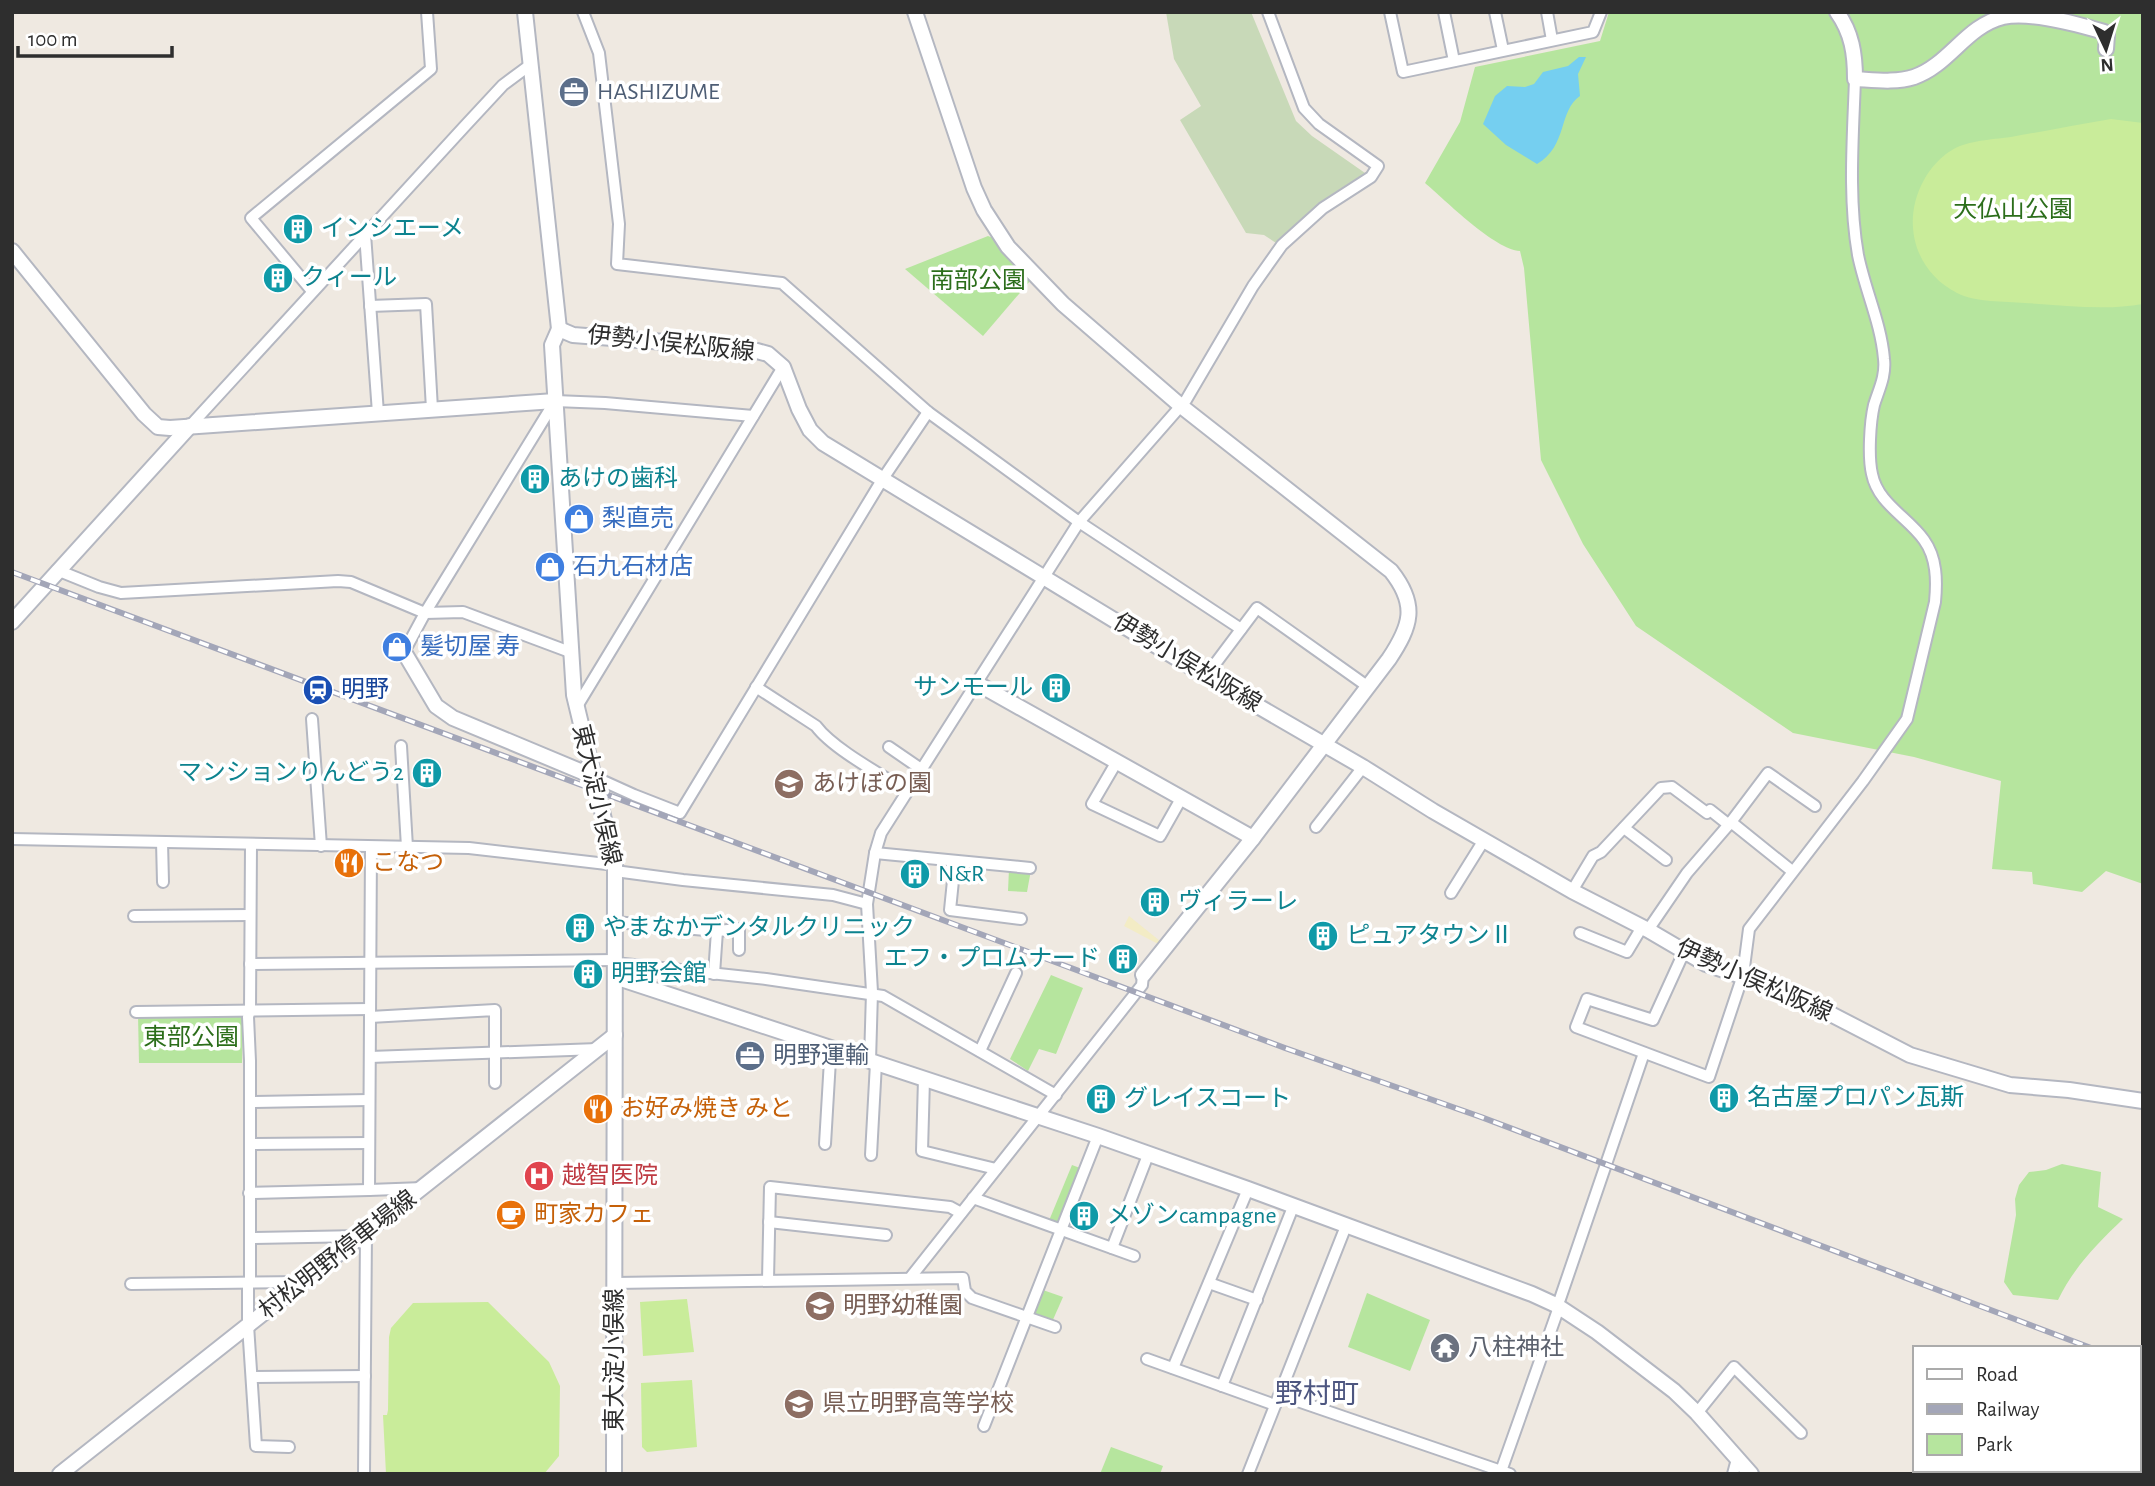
<svg xmlns="http://www.w3.org/2000/svg" width="2155" height="1486" viewBox="0 0 2155 1486" font-family="'Alegreya Sans','Noto Sans JP',sans-serif">
  <style>
    .green { fill: #b6e59e }
    .sand { fill: #f3ecc5 }
    .cemetery { fill: #c8d9b8 }
    .pitch { fill: #c9ec9a }
    .water { fill: #75cff0 }
    .lines { fill: none; stroke-linecap: round; stroke-linejoin: round }
    .street-casing { stroke: #b4b7c1; stroke-width: 14 }
    .secondary-casing { stroke: #b4b7c1; stroke-width: 18 }
    .street { stroke: #fff; stroke-width: 10 }
    .secondary { stroke: #fff; stroke-width: 14 }
    .rail-casing { stroke: #a3a6b8; stroke-width: 6 }
    .rail { stroke: #fff; stroke-width: 3.5; stroke-dasharray: 10; stroke-linecap: butt }
    .labels { text-anchor: middle; dominant-baseline: central; stroke-width: 7; stroke-linejoin: round; paint-order: stroke }
    .service-label { font-size: 24px; fill: #4e5e75; stroke: #fff; text-anchor: start }
    .park-label { font-size: 24px; fill: #2c6e1b; stroke: #fff }
    .culture-label { font-size: 24px; fill: #0d838f; stroke: #fff; text-anchor: start }
    .street-label { font-size: 24px; fill: #2e2e2e; stroke: #fff }
    .shop-label { font-size: 24px; fill: #366cbe; stroke: #fff; text-anchor: start }
    .transit-label { font-size: 24px; fill: #164399; stroke: #fff; text-anchor: start }
    .education-label { font-size: 24px; fill: #785e54; stroke: #fff; text-anchor: start }
    .food-label { font-size: 24px; fill: #c56008; stroke: #fff; text-anchor: start }
    .health-label { font-size: 24px; fill: #be3a42; stroke: #fff; text-anchor: start }
    .worship-label { font-size: 24px; fill: #5b616d; stroke: #fff; text-anchor: start }
    .quarter-label { font-size: 28px; fill: #4d5680; stroke: #fff }
  </style>
  <rect width="100%" height="100%" fill="#efe9e1"/>
  <g class="green">
    <path d="M 1609,12 L 2143,12 L 2143,884 L 2106,871 L 2082,892 L 2033,884 L 2032,872 L 1992,869 L 2001,781 L 1914,757 L 1793,733 L 1636,626 L 1583,544 L 1541,460 L 1524,268 L 1520,251 C 1495,250 1445,200 1425,183 L 1460,122 L 1475,67 L 1600,41 Z"/>
    <path d="M 988,236 L 993,238 L 1030,281 L 983,336 L 905,269 Z"/>
    <path d="M 1009,869 L 1031,870 L 1027,892 L 1008,891 Z"/>
    <path d="M 1051,975 L 1083,988 L 1056,1054 L 1039,1049 L 1028,1071 L 1010,1059 Z"/>
    <path d="M 241,1013 L 243,1018 L 242,1063 L 139,1063 L 138,1015 Z"/>
    <path d="M 2062,1164 L 2101,1172 L 2098,1207 L 2123,1219 C 2097,1244 2074,1267 2058,1300 L 2013,1295 L 2004,1282 L 2016,1215 L 2015,1199 L 2019,1185 L 2029,1172 L 2046,1170 Z"/>
    <path d="M 1072,1165 L 1080,1168 L 1058,1226 L 1048,1223 Z"/>
    <path d="M 1040,1289 L 1063,1297 L 1052,1322 L 1030,1315 Z"/>
    <path d="M 1367,1293 L 1430,1320 L 1410,1371 L 1348,1347 Z"/>
    <path d="M 1111,1447 L 1163,1466 L 1160,1474 L 1100,1474 Z"/>
  </g>
  <path class="sand" d="M 1129,916 L 1160,941 L 1158,944 L 1124,926 Z"/>
  <path class="cemetery" d="M 1166,12 L 1251,12 L 1296,121 L 1312,136 L 1365,173 L 1320,202 L 1318,208 L 1276,243 L 1264,235 L 1246,233 L 1180,120 L 1201,106 L 1174,59 Z"/>
  <g class="pitch">
    <path d="M 2111,119 L 2143,123 L 2143,304 C 2104,311 2064,305 2025,303 C 2004,301 1977,303 1957,293 C 1914,271 1901,221 1924,180 C 1932,165 1947,150 1963,145 C 1978,140 1995,139 2011,137 C 2044,131 2077,125 2111,119 Z"/>
    <path d="M 687,1299 L 694,1352 L 643,1356 L 640,1302 Z"/>
    <path d="M 488,1302 L 549,1362 L 560,1386 L 559,1456 L 544,1474 L 386,1474 L 383,1415 L 387,1415 L 388,1410 L 389,1337 L 391,1328 L 413,1303 Z"/>
    <path d="M 692,1380 L 697,1447 L 647,1452 L 642,1447 L 641,1383 Z"/>
  </g>
  <path class="water" d="M 1579,57 L 1586,57 L 1578,74 L 1580,96 C 1558,111 1568,146 1537,164 L 1506,145 L 1483,124 L 1495,96 L 1507,86 L 1525,87 L 1534,84 L 1543,72 L 1568,66 Z"/>
  <g class="lines">
    <g class="street-casing">
      <g id="street">
        <path d="M 583,12 L 599,53 L 619,224 L 617,264 L 782,283 L 928,412 L 1079,522 L 1241,629"/>
        <path d="M 1390,12 L 1403,72 L 1593,32 L 1601,12"/>
        <path d="M 1444,12 L 1454,61"/>
        <path d="M 1495,12 L 1503,50"/>
        <path d="M 1547,12 L 1552,40"/>
        <path d="M 365,234 L 378,413"/>
        <path d="M 312,291 L 251,218 L 431,69 L 427,12"/>
        <path d="M 370,306 L 426,304 L 432,409"/>
        <path d="M 190,426 L 464,127 L 503,85 L 530,65"/>
        <path d="M 57,570 L 99,587 L 121,593 L 338,581 L 351,582 L 425,613 L 463,612 L 570,652"/>
        <path d="M 404,652 L 425,613 L 555,401 L 605,403 L 753,416"/>
        <path d="M 1206,676 L 1257,608 L 1367,686"/>
        <path d="M 756,687 L 816,726 C 833,749 882,775 907,791"/>
        <path d="M 576,708 L 783,367"/>
        <path d="M 312,719 L 321,846"/>
        <path d="M 401,746 L 407,847"/>
        <path d="M 889,747 L 921,769"/>
        <path d="M 1116,763 L 1092,804 L 1160,836 L 1182,797"/>
        <path d="M 592,776 L 634,795 L 680,813 L 882,480 L 928,412"/>
        <path d="M 1316,827 L 1363,767"/>
        <path d="M 1624,828 L 1666,860"/>
        <path d="M 12,839 L 469,848 L 615,865"/>
        <path d="M 162,842 L 163,882"/>
        <path d="M 371,847 L 369,1190 L 423,1188"/>
        <path d="M 875,853 L 1030,868"/>
        <path d="M 955,861 L 950,910 L 1021,919"/>
        <path d="M 615,871 L 683,880 L 833,895 L 867,904"/>
        <path d="M 1792,871 L 1731,822 L 1768,773 L 1815,806"/>
        <path d="M 1572,891 L 1593,856 L 1601,852 L 1661,788 L 1672,787 L 1707,813 L 1710,810 L 1729,825"/>
        <path d="M 1451,893 L 1484,840"/>
        <path d="M 134,916 L 250,915"/>
        <path d="M 615,922 L 717,931 L 714,974"/>
        <path d="M 1648,930 L 1687,873 L 1731,822"/>
        <path d="M 717,931 L 739,929 L 739,950"/>
        <path d="M 1580,933 L 1627,952 L 1642,927"/>
        <path d="M 1684,952 L 1653,1020 L 1587,999 L 1576,1027 L 1709,1077 L 1743,975 L 1749,929 L 1863,781 L 1907,719 L 1935,602 C 1937,581 1937,558 1924,540 C 1908,517 1878,504 1872,474 C 1868,457 1870,422 1874,405 C 1879,389 1886,376 1884,359 C 1881,323 1865,290 1858,255 C 1848,198 1853,137 1855,79"/>
        <path d="M 615,963 L 766,979 L 883,996 L 1056,1095"/>
        <path d="M 250,964 L 615,960"/>
        <path d="M 136,1012 L 370,1009"/>
        <path d="M 370,1017 L 495,1010 L 495,1083"/>
        <path d="M 980,1051 L 1016,973"/>
        <path d="M 370,1057 L 598,1049"/>
        <path d="M 870,1061 L 872,992 L 867,904 L 875,853 L 881,833 L 1079,522 L 1186,400 L 1253,286 L 1282,245 L 1323,208 L 1371,177 L 1378,166 L 1319,124 L 1304,108 L 1268,12"/>
        <path d="M 924,1079 L 922,1151 L 996,1169"/>
        <path d="M 250,1102 L 369,1100"/>
        <path d="M 250,1144 L 369,1143"/>
        <path d="M 825,1144 L 830,1060 L 835,1049"/>
        <path d="M 871,1155 L 876,1063"/>
        <path d="M 249,1193 L 369,1190"/>
        <path d="M 973,1198 L 1134,1256"/>
        <path d="M 769,1222 L 886,1235"/>
        <path d="M 250,1238 L 362,1236"/>
        <path d="M 1112,1248 L 1148,1155"/>
        <path d="M 910,1278 L 1142,985 L 1143,975"/>
        <path d="M 768,1280 L 770,1187 L 950,1207 L 961,1213"/>
        <path d="M 248,1283 L 248,1325 L 256,1446 L 289,1447"/>
        <path d="M 250,1283 L 250,1061 L 248,1017 L 250,1010 L 251,844"/>
        <path d="M 615,1283 L 963,1278 L 965,1291 L 972,1298 L 1055,1327"/>
        <path d="M 1209,1283 L 1257,1300"/>
        <path d="M 131,1284 L 303,1282"/>
        <path d="M 1556,1305 L 1560,1299 L 1644,1053"/>
        <path d="M 1147,1359 L 1275,1405"/>
        <path d="M 1173,1368 L 1248,1189"/>
        <path d="M 252,1377 L 365,1376"/>
        <path d="M 1222,1386 L 1293,1207"/>
        <path d="M 1280,1395 L 1510,1474"/>
        <path d="M 1697,1413 L 1734,1367 L 1801,1433"/>
        <path d="M 984,1426 L 1098,1136"/>
        <path d="M 364,1474 L 366,1233"/>
        <path d="M 1248,1474 L 1346,1226"/>
        <path d="M 1500,1474 L 1559,1307"/>
        <path d="M 1733,1474 L 1737,1459"/>
      </g>
    </g>
    <g class="secondary-casing">
      <g id="secondary">
        <path d="M 525,12 L 559,329"/>
        <path d="M 915,12 L 974,188 L 984,210 L 1008,247 L 1063,304 L 1181,406 L 1391,571 C 1418,605 1411,626 1389,659 L 1253,838 L 1143,975"/>
        <path d="M 1837,12 C 1852,33 1855,54 1855,79 C 1874,80 1896,83 1914,77 C 1949,65 1966,26 2003,17 C 2031,11 2077,24 2104,32 L 2107,35 L 2106,49"/>
        <path d="M 12,251 L 144,414 L 158,427 L 170,428 L 555,401"/>
        <path d="M 559,329 L 573,335 L 704,345 L 757,351 L 768,354 L 783,367 L 799,409 L 810,430 L 823,443 L 1206,676 L 1363,767 L 1433,811 L 1572,891 L 1648,930 L 1706,964 L 1788,992 L 1910,1055 L 2010,1085 L 2069,1090 L 2143,1101"/>
        <path d="M 559,329 L 552,345 L 574,695 L 615,865 L 614,1474"/>
        <path d="M 12,622 L 190,426"/>
        <path d="M 404,652 L 436,706 L 453,718 L 592,776"/>
        <path d="M 978,684 L 1253,838"/>
        <path d="M 615,977 L 1098,1136 L 1248,1189 L 1532,1294 L 1556,1305 L 1597,1332 L 1674,1391 L 1697,1413 L 1751,1474"/>
        <path d="M 60,1474 L 615,1035"/>
      </g>
    </g>
    <use href="#street" class="street"/>
    <use href="#secondary" class="secondary"/>
    <g class="rail-casing">
      <g id="rail">
        <path d="M 12,572 L 1285,1048 L 1481,1117 L 2091,1348"/>
        <path d="M 2139,1372 L 2143,1374"/>
      </g>
    </g>
    <use href="#rail" class="rail"/>
  </g>
  <defs>
    <g id="office-disc" transform="scale(1.575)"><circle r="9.5" fill="#5c6f8a" stroke="#fff"/><path d="M-6-3h4V-5.5h4V-3h4V5H-6ZM-1-4.5V-3h2v-1.5ZM-6 0V1H6V0Z" fill="#fff"/></g>
    <g id="building-disc" transform="scale(1.575)"><circle r="9.5" fill="#0f9aa8" stroke="#fff"/><path d="M-4-6H4V6H1V3H-1V6H-4ZM-2.5-4.3h1.7v1.8h-1.7ZM.8-4.3h1.7v1.8H.8ZM-2.5-1h1.7V.8h-1.7ZM.8-1h1.7V.8H.8Z" fill="#fff"/></g>
    <g id="shop-disc" transform="scale(1.575)"><circle r="9.5" fill="#3f7fe0" stroke="#fff"/><path d="M-5-2.5h2.3a2.7 3.5 0 0 1 5.4 0H5L5.5 6h-11ZM-1.5-2.5h3a1.5 2.3 0 0 0-3 0Z" fill="#fff"/></g>
    <g id="station-disc" transform="scale(1.575)"><circle r="9.5" fill="#1a4fb4" stroke="#fff"/><path d="M-3-6H3Q5-6 5-4V2Q5 4 3 4L4.5 6H3L1.5 4h-3L-3 6H-4.5L-3 4Q-5 4-5 2V-4Q-5-6-3-6ZM-3.5-4v3h7v-3ZM-3.5 1v1.5H-2V1ZM2 1v1.5H3.5V1Z" fill="#fff"/></g>
    <g id="school-disc" transform="scale(1.575)"><circle r="9.5" fill="#8d6e63" stroke="#fff"/><path d="M0-5L7-2L0 1L-7-2ZM-4 1L0 2.5L4 1V4Q0 6-4 4Z" fill="#fff"/></g>
    <g id="restaurant-disc" transform="scale(1.575)"><circle r="9.5" fill="#e8710a" stroke="#fff"/><path d="M-5-6h1v4h1v-4h1v4h1v-4h1v5L-1.5 .5V6h-2V.5L-5-1ZM5-6V6H3V1.5H1.5Q1.5-4 5-6Z" fill="#fff"/></g>
    <g id="hospital-disc" transform="scale(1.575)"><circle r="9.5" fill="#e0444e" stroke="#fff"/><path d="M-5-5h3v3.5h4V-5h3V5h-3V1.5h-4V5h-3Z" fill="#fff"/></g>
    <g id="cafe-disc" transform="scale(1.575)"><circle r="9.5" fill="#e8710a" stroke="#fff"/><path d="M-5.5-4.5H6V0H3Q3 3.5 0 3.5H-2.5Q-5.5 3.5-5.5 0ZM3-3.2v2h1.7v-2ZM-6 4.5H4V6H-6Z" fill="#fff"/></g>
    <g id="temple-disc" transform="scale(1.575)"><circle r="9.5" fill="#6b7280" stroke="#fff"/><path d="M0-6L5-2H3V0L6.5 2.5H4V6H1.5V3h-3V6H-4V2.5H-6.5L-3 0V-2H-5Z" fill="#fff"/></g>
  </defs>
  <g fill-rule="evenodd">
    <use href="#office-disc" x="574" y="92"/>
    <use href="#building-disc" x="298" y="229"/>
    <use href="#building-disc" x="278" y="278"/>
    <use href="#building-disc" x="535" y="479"/>
    <use href="#shop-disc" x="579" y="519"/>
    <use href="#shop-disc" x="550" y="567"/>
    <use href="#shop-disc" x="397" y="647"/>
    <use href="#building-disc" x="1056" y="688"/>
    <use href="#station-disc" x="318" y="690"/>
    <use href="#building-disc" x="427" y="773"/>
    <use href="#school-disc" x="789" y="784"/>
    <use href="#restaurant-disc" x="349" y="863"/>
    <use href="#building-disc" x="915" y="874"/>
    <use href="#building-disc" x="1155" y="902"/>
    <use href="#building-disc" x="580" y="928"/>
    <use href="#building-disc" x="1323" y="936"/>
    <use href="#building-disc" x="1123" y="959"/>
    <use href="#building-disc" x="588" y="974"/>
    <use href="#office-disc" x="750" y="1056"/>
    <use href="#building-disc" x="1724" y="1098"/>
    <use href="#building-disc" x="1101" y="1099"/>
    <use href="#restaurant-disc" x="598" y="1109"/>
    <use href="#hospital-disc" x="539" y="1176"/>
    <use href="#cafe-disc" x="511" y="1215"/>
    <use href="#building-disc" x="1084" y="1216"/>
    <use href="#school-disc" x="820" y="1306"/>
    <use href="#temple-disc" x="1445" y="1348"/>
    <use href="#school-disc" x="799" y="1404"/>
  </g>
  <g class="labels">
    <g class="service-label">
      <text x="597" y="92">HASHIZUME</text>
      <text x="773" y="1056">明野運輸</text>
    </g>
    <g class="park-label">
      <text x="2013" y="210">大仏山公園</text>
      <text x="978" y="281">南部公園</text>
      <text x="191" y="1038">東部公園</text>
    </g>
    <g class="culture-label">
      <text x="321" y="229">インシエーメ</text>
      <text x="301" y="278">クィール</text>
      <text x="558" y="479">あけの歯科</text>
      <text x="1033" y="688" text-anchor="end">サンモール</text>
      <text x="404" y="773" text-anchor="end">マンションりんどう2</text>
      <text x="938" y="874">N&amp;R</text>
      <text x="1178" y="902">ヴィラーレ</text>
      <text x="603" y="928">やまなかデンタルクリニック</text>
      <text x="1346" y="936">ピュアタウンⅡ</text>
      <text x="1100" y="959" text-anchor="end">エフ・プロムナード</text>
      <text x="611" y="974">明野会館</text>
      <text x="1747" y="1098">名古屋プロパン瓦斯</text>
      <text x="1124" y="1099">グレイスコート</text>
      <text x="1107" y="1216">メゾンcampagne</text>
    </g>
    <g class="street-label">
      <text transform="translate(671 344) rotate(6)">伊勢小俣松阪線</text>
      <text transform="translate(1187 663) rotate(31)">伊勢小俣松阪線</text>
      <text transform="translate(596 795) rotate(77)">東大淀小俣線</text>
      <text transform="translate(1754 981) rotate(24)">伊勢小俣松阪線</text>
      <text transform="translate(338 1255) rotate(-38)">村松明野停車場線</text>
      <text transform="translate(615 1360) rotate(-90)">東大淀小俣線</text>
    </g>
    <g class="shop-label">
      <text x="602" y="519">梨直売</text>
      <text x="573" y="567">石九石材店</text>
      <text x="420" y="647">髪切屋 寿</text>
    </g>
    <g class="transit-label">
      <text x="341" y="690">明野</text>
    </g>
    <g class="education-label">
      <text x="812" y="784">あけぼの園</text>
      <text x="843" y="1306">明野幼稚園</text>
      <text x="822" y="1404">県立明野高等学校</text>
    </g>
    <g class="food-label">
      <text x="372" y="863">こなつ</text>
      <text x="621" y="1109">お好み焼き みと</text>
      <text x="534" y="1215">町家カフェ</text>
    </g>
    <g class="health-label">
      <text x="562" y="1176">越智医院</text>
    </g>
    <g class="worship-label">
      <text x="1468" y="1348">八柱神社</text>
    </g>
    <g class="quarter-label">
      <text x="1317" y="1395">野村町</text>
    </g>
  </g>
  <rect width="2155" height="1486" fill="none" stroke="#2e2e2e" stroke-width="28"/>
  <rect x="1913" y="1346" width="228" height="126" fill="#ffffff" stroke="#ababab" stroke-width="2"/>
  <rect x="1927" y="1369" width="35" height="10" fill="#ffffff" stroke="#ababab" stroke-width="2"/>
  <text x="1976" y="1381" font-size="21" fill="#2e2e2e">Road</text>
  <rect x="1927" y="1404" width="35" height="10" fill="#a3a6b8" stroke="#ababab" stroke-width="2"/>
  <text x="1976" y="1416" font-size="21" fill="#2e2e2e">Railway</text>
  <rect x="1927" y="1434" width="35" height="21" fill="#b6e59e" stroke="#ababab" stroke-width="2"/>
  <text x="1976" y="1451" font-size="21" fill="#2e2e2e">Park</text>
  <g transform="translate(2106 49) rotate(176)" stroke="#ffffff" stroke-width="5" paint-order="stroke">
  <path d="M0-5L12 26L0 18L-12 26Z" fill="#2e2e2e"/>
  <text y="-10" font-size="19" font-weight="bold" text-anchor="middle" fill="#2e2e2e">N</text>
  </g>
  <path d="M18 46v10h154v-10" fill="none" stroke="#2e2e2e" stroke-width="3.5"/>
  <text x="28" y="46" font-size="21" fill="#2e2e2e" stroke="#ffffff" stroke-width="5" paint-order="stroke">100 m</text>
</svg>
